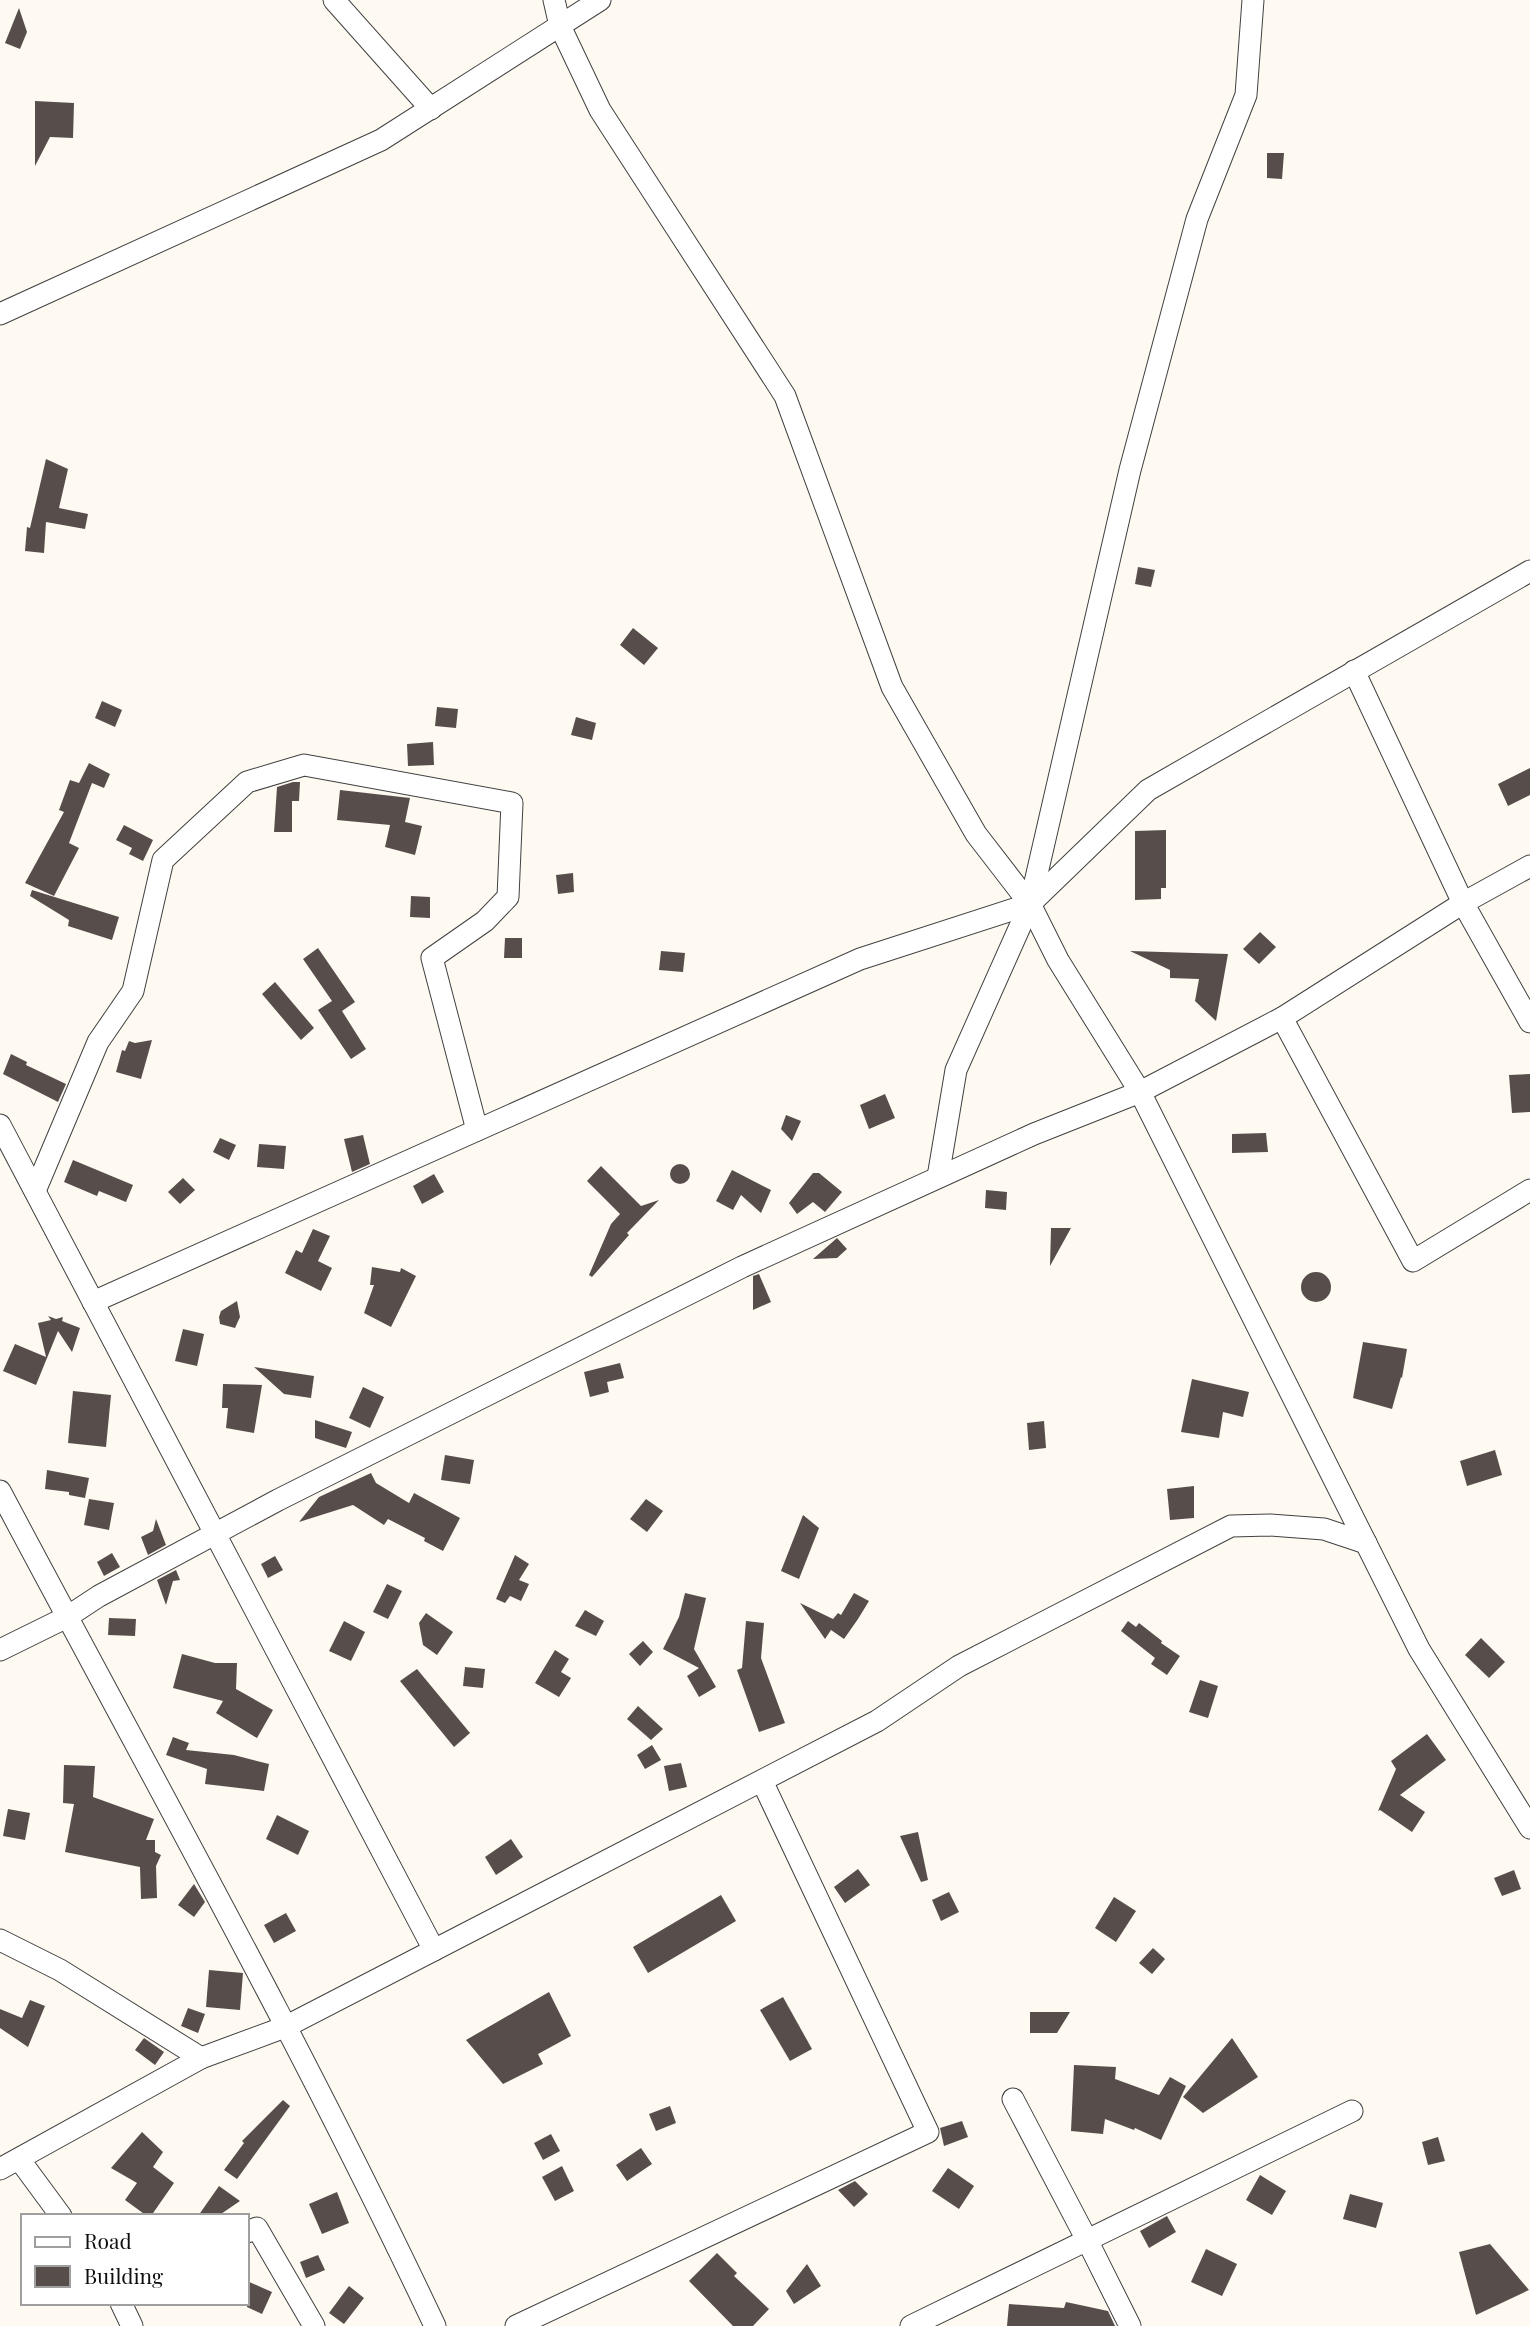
<svg xmlns="http://www.w3.org/2000/svg" width="1530" height="2326" viewBox="0 0 1530 2326" font-family="'Playfair Display',serif">
  <style>
    .building { fill: #574e4b }
    .lines { fill: none; stroke-linecap: round; stroke-linejoin: round }
    .minor-casing { stroke: #414141; stroke-width: 23 }
    .minor { stroke: #fff; stroke-width: 21 }
  </style>
  <rect width="100%" height="100%" fill="#fefaf1"/>
  <g class="building">
    <path d="M 19,8 L 27,32 L 20,49 L 5,43 Z"/>
    <path d="M 35,101 L 74,103 L 73,138 L 50,137 L 35,166 Z"/>
    <path d="M 1267,153 L 1284,153 L 1282,179 L 1267,178 Z"/>
    <path d="M 46,459 L 68,469 L 59,508 L 88,514 L 85,529 L 46,522 L 44,553 L 25,551 L 27,527 L 30,528 Z"/>
    <path d="M 1138,567 L 1155,570 L 1151,587 L 1135,584 Z"/>
    <path d="M 633,628 L 658,648 L 644,665 L 620,645 Z"/>
    <path d="M 102,701 L 122,710 L 115,727 L 95,718 Z"/>
    <path d="M 437,707 L 458,709 L 456,728 L 435,726 Z"/>
    <path d="M 576,717 L 596,723 L 592,740 L 571,735 Z"/>
    <path d="M 433,742 L 434,765 L 408,766 L 407,744 Z"/>
    <path d="M 89,763 L 110,774 L 104,788 L 92,783 L 69,843 L 79,848 L 54,896 L 25,883 L 64,812 L 59,810 L 70,780 L 79,783 Z"/>
    <path d="M 1530,768 L 1530,795 L 1508,806 L 1498,784 Z"/>
    <path d="M 293,782 L 300,782 L 299,801 L 292,801 L 292,832 L 274,832 L 277,787 Z"/>
    <path d="M 340,790 L 410,798 L 405,822 L 422,826 L 415,855 L 385,847 L 390,825 L 337,820 Z"/>
    <path d="M 124,825 L 153,840 L 143,861 L 129,854 L 132,848 L 116,840 Z"/>
    <path d="M 1166,830 L 1166,888 L 1161,888 L 1161,899 L 1135,900 L 1135,831 Z"/>
    <path d="M 573,873 L 574,892 L 558,894 L 556,875 Z"/>
    <path d="M 32,890 L 119,917 L 112,940 L 68,926 L 69,920 L 30,896 Z"/>
    <path d="M 411,896 L 430,897 L 430,918 L 410,917 Z"/>
    <path d="M 1260,932 L 1276,947 L 1259,964 L 1243,949 Z"/>
    <path d="M 505,938 L 522,938 L 522,958 L 504,958 Z"/>
    <path d="M 318,948 L 355,1002 L 342,1011 L 366,1049 L 351,1059 L 318,1010 L 332,1001 L 303,959 Z"/>
    <path d="M 661,951 L 685,953 L 683,972 L 659,970 Z"/>
    <path d="M 1130,951 L 1228,954 L 1216,1021 L 1195,1001 L 1199,979 L 1170,978 L 1170,970 Z"/>
    <path d="M 275,982 L 314,1028 L 301,1040 L 262,994 Z"/>
    <path d="M 152,1040 L 141,1079 L 116,1072 L 122,1050 L 125,1051 L 129,1041 L 135,1043 Z"/>
    <path d="M 11,1054 L 27,1062 L 26,1065 L 66,1084 L 58,1102 L 3,1074 Z"/>
    <path d="M 1530,1074 L 1530,1112 L 1512,1113 L 1509,1075 Z"/>
    <path d="M 885,1094 L 895,1118 L 869,1129 L 860,1105 Z"/>
    <path d="M 786,1115 L 801,1121 L 792,1141 L 781,1129 Z"/>
    <path d="M 1266,1133 L 1268,1152 L 1232,1153 L 1232,1134 Z"/>
    <path d="M 363,1135 L 370,1164 L 352,1172 L 344,1139 Z"/>
    <path d="M 220,1138 L 236,1145 L 229,1160 L 213,1152 Z"/>
    <path d="M 259,1144 L 286,1146 L 284,1169 L 257,1167 Z"/>
    <path d="M 73,1160 L 133,1185 L 126,1202 L 99,1191 L 97,1196 L 64,1182 Z"/>
    <circle cx="680" cy="1174" r="10"/>
    <path d="M 601,1166 L 641,1206 L 659,1200 L 627,1233 L 629,1235 L 592,1277 L 589,1275 L 611,1224 L 620,1214 L 587,1181 Z"/>
    <path d="M 732,1170 L 771,1190 L 761,1213 L 741,1195 L 733,1210 L 716,1201 Z"/>
    <path d="M 813,1173 L 819,1173 L 842,1192 L 825,1212 L 813,1202 L 797,1214 L 789,1203 Z"/>
    <path d="M 434,1174 L 444,1192 L 422,1204 L 413,1186 Z"/>
    <path d="M 183,1178 L 195,1190 L 180,1204 L 168,1192 Z"/>
    <path d="M 986,1190 L 1007,1192 L 1006,1210 L 985,1208 Z"/>
    <path d="M 1051,1228 L 1071,1228 L 1050,1266 Z"/>
    <path d="M 313,1229 L 330,1236 L 318,1261 L 332,1268 L 321,1291 L 285,1273 L 296,1250 L 302,1253 Z"/>
    <path d="M 837,1238 L 847,1249 L 837,1258 L 813,1259 Z"/>
    <path d="M 372,1267 L 400,1272 L 401,1268 L 416,1276 L 391,1327 L 364,1313 L 374,1285 L 370,1285 Z"/>
    <circle cx="1316" cy="1287" r="15"/>
    <path d="M 759,1274 L 771,1302 L 753,1310 L 753,1276 Z"/>
    <path d="M 237,1301 L 240,1317 L 235,1328 L 220,1324 L 219,1317 L 221,1311 Z"/>
    <path d="M 48,1316 L 56,1319 L 63,1317 L 62,1321 L 80,1328 L 72,1352 L 58,1331 L 36,1385 L 3,1371 L 15,1344 L 46,1357 L 38,1323 L 51,1320 Z"/>
    <path d="M 183,1329 L 204,1334 L 197,1366 L 175,1361 Z"/>
    <path d="M 1363,1342 L 1407,1349 L 1402,1378 L 1401,1377 L 1392,1409 L 1353,1398 Z"/>
    <path d="M 620,1363 L 624,1378 L 607,1382 L 609,1392 L 590,1397 L 584,1372 Z"/>
    <path d="M 254,1367 L 314,1376 L 311,1398 L 284,1394 Z"/>
    <path d="M 1192,1379 L 1249,1392 L 1243,1417 L 1223,1412 L 1219,1438 L 1181,1432 Z"/>
    <path d="M 223,1384 L 262,1385 L 254,1433 L 226,1428 L 228,1408 L 222,1408 Z"/>
    <path d="M 363,1387 L 384,1397 L 370,1428 L 349,1418 Z"/>
    <path d="M 73,1391 L 111,1395 L 106,1447 L 68,1443 Z"/>
    <path d="M 315,1420 L 352,1432 L 346,1448 L 315,1438 Z"/>
    <path d="M 1044,1421 L 1046,1448 L 1029,1450 L 1027,1423 Z"/>
    <path d="M 1495,1450 L 1502,1475 L 1467,1486 L 1460,1461 Z"/>
    <path d="M 445,1455 L 474,1460 L 470,1484 L 441,1480 Z"/>
    <path d="M 47,1470 L 89,1478 L 85,1498 L 69,1495 L 69,1492 L 45,1489 Z"/>
    <path d="M 371,1473 L 376,1483 L 409,1503 L 414,1493 L 460,1518 L 443,1551 L 424,1541 L 425,1538 L 388,1519 L 384,1525 L 353,1505 L 299,1522 L 319,1497 Z"/>
    <path d="M 1194,1486 L 1194,1518 L 1170,1520 L 1167,1489 Z"/>
    <path d="M 89,1499 L 114,1503 L 109,1530 L 84,1525 Z"/>
    <path d="M 646,1499 L 663,1511 L 647,1532 L 630,1519 Z"/>
    <path d="M 803,1515 L 819,1528 L 799,1579 L 781,1571 Z"/>
    <path d="M 156,1519 L 166,1545 L 148,1555 L 141,1537 L 153,1531 Z"/>
    <path d="M 112,1553 L 120,1567 L 104,1576 L 97,1562 Z"/>
    <path d="M 515,1555 L 529,1564 L 519,1580 L 529,1584 L 521,1601 L 510,1596 L 505,1603 L 496,1599 Z"/>
    <path d="M 275,1556 L 283,1570 L 268,1578 L 261,1564 Z"/>
    <path d="M 176,1570 L 180,1580 L 173,1581 L 166,1605 L 157,1580 Z"/>
    <path d="M 387,1584 L 402,1591 L 388,1619 L 373,1612 Z"/>
    <path d="M 685,1593 L 706,1598 L 694,1649 L 716,1687 L 699,1697 L 687,1676 L 699,1668 L 663,1649 L 679,1617 Z"/>
    <path d="M 854,1593 L 869,1601 L 858,1619 L 844,1639 L 831,1630 L 825,1639 L 800,1603 L 833,1619 L 838,1613 L 841,1615 Z"/>
    <path d="M 585,1610 L 604,1621 L 596,1636 L 575,1626 Z"/>
    <path d="M 426,1613 L 453,1632 L 437,1655 L 423,1645 L 419,1623 Z"/>
    <path d="M 109,1618 L 136,1619 L 135,1636 L 108,1635 Z"/>
    <path d="M 344,1621 L 365,1632 L 351,1661 L 329,1651 Z"/>
    <path d="M 746,1621 L 764,1623 L 761,1658 L 785,1723 L 759,1732 L 737,1670 L 742,1668 Z"/>
    <path d="M 1128,1621 L 1136,1627 L 1139,1623 L 1162,1641 L 1161,1643 L 1180,1656 L 1167,1675 L 1151,1664 L 1155,1658 L 1121,1631 Z"/>
    <path d="M 1481,1638 L 1505,1662 L 1489,1678 L 1465,1655 Z"/>
    <path d="M 643,1641 L 653,1652 L 640,1666 L 629,1654 Z"/>
    <path d="M 555,1650 L 569,1659 L 561,1672 L 571,1678 L 559,1697 L 535,1683 Z"/>
    <path d="M 182,1654 L 215,1663 L 237,1663 L 236,1689 L 273,1710 L 257,1738 L 216,1713 L 223,1701 L 173,1688 Z"/>
    <path d="M 465,1667 L 485,1669 L 483,1688 L 463,1686 Z"/>
    <path d="M 417,1669 L 470,1733 L 454,1747 L 400,1681 Z"/>
    <path d="M 1200,1680 L 1218,1686 L 1208,1718 L 1189,1712 Z"/>
    <path d="M 638,1706 L 663,1729 L 651,1740 L 627,1719 Z"/>
    <path d="M 1427,1734 L 1446,1760 L 1400,1795 L 1425,1812 L 1412,1832 L 1380,1810 L 1378,1811 L 1396,1769 L 1391,1761 Z"/>
    <path d="M 173,1737 L 189,1743 L 186,1750 L 234,1755 L 269,1764 L 264,1791 L 205,1784 L 207,1769 L 166,1755 Z"/>
    <path d="M 652,1745 L 661,1760 L 645,1769 L 637,1755 Z"/>
    <path d="M 681,1763 L 687,1787 L 669,1791 L 664,1766 Z"/>
    <path d="M 64,1765 L 95,1766 L 93,1797 L 154,1819 L 146,1840 L 155,1840 L 155,1852 L 161,1855 L 156,1866 L 157,1898 L 141,1899 L 140,1867 L 65,1852 L 74,1804 L 63,1803 Z"/>
    <path d="M 8,1809 L 30,1813 L 25,1840 L 3,1836 Z"/>
    <path d="M 277,1815 L 309,1831 L 298,1855 L 266,1839 Z"/>
    <path d="M 918,1832 L 928,1880 L 921,1882 L 900,1836 Z"/>
    <path d="M 511,1839 L 523,1857 L 496,1875 L 485,1857 Z"/>
    <path d="M 858,1869 L 870,1885 L 845,1903 L 834,1887 Z"/>
    <path d="M 1514,1870 L 1521,1889 L 1502,1896 L 1494,1878 Z"/>
    <path d="M 194,1884 L 205,1902 L 194,1917 L 178,1905 Z"/>
    <path d="M 949,1892 L 959,1912 L 941,1921 L 932,1900 Z"/>
    <path d="M 721,1895 L 736,1921 L 648,1973 L 633,1947 Z"/>
    <path d="M 1114,1897 L 1136,1911 L 1116,1942 L 1095,1928 Z"/>
    <path d="M 286,1913 L 296,1931 L 274,1943 L 264,1925 Z"/>
    <path d="M 1153,1948 L 1165,1959 L 1152,1974 L 1139,1963 Z"/>
    <path d="M 209,1970 L 243,1973 L 240,2010 L 206,2007 Z"/>
    <path d="M 549,1992 L 571,2036 L 538,2054 L 543,2064 L 503,2084 L 466,2040 Z"/>
    <path d="M 783,1997 L 812,2049 L 790,2061 L 760,2010 Z"/>
    <path d="M 30,2000 L 45,2006 L 28,2047 L 0,2028 L 0,2009 L 22,2018 Z"/>
    <path d="M 188,2008 L 205,2014 L 198,2033 L 181,2026 Z"/>
    <path d="M 1030,2012 L 1070,2012 L 1057,2033 L 1030,2033 Z"/>
    <path d="M 144,2038 L 164,2052 L 155,2065 L 135,2050 Z"/>
    <path d="M 1232,2038 L 1258,2077 L 1203,2113 L 1183,2097 Z"/>
    <path d="M 1074,2065 L 1116,2067 L 1115,2079 L 1159,2095 L 1170,2077 L 1186,2086 L 1161,2140 L 1135,2128 L 1134,2130 L 1105,2119 L 1103,2134 L 1071,2131 Z"/>
    <path d="M 283,2100 L 290,2106 L 237,2179 L 224,2170 L 244,2143 L 242,2141 Z"/>
    <path d="M 670,2106 L 676,2123 L 656,2131 L 649,2114 Z"/>
    <path d="M 962,2121 L 968,2137 L 944,2146 L 940,2128 Z"/>
    <path d="M 142,2132 L 163,2152 L 153,2167 L 174,2183 L 151,2216 L 147,2216 L 125,2200 L 137,2183 L 111,2168 Z"/>
    <path d="M 551,2134 L 560,2151 L 543,2160 L 534,2143 Z"/>
    <path d="M 1438,2137 L 1445,2161 L 1428,2165 L 1422,2142 Z"/>
    <path d="M 641,2148 L 652,2164 L 627,2181 L 616,2165 Z"/>
    <path d="M 562,2166 L 574,2191 L 555,2201 L 542,2177 Z"/>
    <path d="M 948,2168 L 974,2186 L 959,2209 L 932,2191 Z"/>
    <path d="M 1260,2175 L 1286,2191 L 1272,2215 L 1246,2200 Z"/>
    <path d="M 855,2181 L 868,2194 L 854,2207 L 838,2190 Z"/>
    <path d="M 219,2186 L 240,2201 L 218,2216 L 198,2216 Z"/>
    <path d="M 337,2192 L 349,2223 L 322,2234 L 309,2204 Z"/>
    <path d="M 1350,2194 L 1383,2203 L 1376,2228 L 1343,2219 Z"/>
    <path d="M 1167,2216 L 1176,2232 L 1149,2248 L 1140,2231 Z"/>
    <path d="M 1490,2244 L 1529,2290 L 1476,2315 L 1459,2252 Z"/>
    <path d="M 1206,2249 L 1237,2264 L 1222,2296 L 1191,2282 Z"/>
    <path d="M 717,2253 L 737,2273 L 734,2276 L 769,2309 L 753,2326 L 733,2326 L 689,2281 Z"/>
    <path d="M 318,2255 L 325,2270 L 306,2278 L 300,2262 Z"/>
    <path d="M 807,2264 L 821,2286 L 794,2304 L 786,2291 Z"/>
    <path d="M 247,2281 L 272,2292 L 262,2314 L 247,2307 Z"/>
    <path d="M 349,2286 L 364,2298 L 344,2324 L 329,2313 Z"/>
    <path d="M 1066,2302 L 1108,2311 L 1115,2326 L 1007,2326 L 1009,2304 L 1064,2308 Z"/>
  </g>
  <g class="lines">
    <g class="minor-casing">
      <g id="minor">
        <path d="M 334,0 L 431,109"/>
        <path d="M 554,0 L 560,26 L 600,110 L 785,396 L 892,687 L 976,834 L 1030,904 L 1058,960 L 1140,1092 L 1419,1649 L 1530,1828"/>
        <path d="M 0,314 L 381,140 L 600,0"/>
        <path d="M 1354,671 L 1463,903 L 1530,1022"/>
        <path d="M 1282,1018 L 1413,1261 L 1530,1190"/>
        <path d="M 0,1125 L 434,1950"/>
        <path d="M 938,1177 L 956,1070 L 1030,904 L 1130,470 L 1197,219 L 1246,95 L 1253,0"/>
        <path d="M 35,1191 L 98,1042 L 133,991 L 163,860 L 247,782 L 304,765 L 512,803 L 508,897 L 485,921 L 432,958 L 477,1130"/>
        <path d="M 93,1302 L 860,959 L 1030,904 L 1148,790 L 1530,571"/>
        <path d="M 0,1491 C 147,1768 301,2042 435,2326"/>
        <path d="M 0,1650 L 67,1617 L 99,1596 L 278,1500 L 742,1267 L 1034,1134 L 1140,1092 L 1282,1018 L 1463,903 L 1530,866"/>
        <path d="M 0,1940 L 60,1970 L 201,2058"/>
        <path d="M 1013,2099 L 1087,2240 L 1130,2326"/>
        <path d="M 19,2159 L 61,2216"/>
        <path d="M 0,2169 L 201,2058 L 285,2027 L 877,1721 L 959,1666 L 1231,1526 L 1270,1525 L 1324,1529 L 1366,1543"/>
        <path d="M 247,2232 L 257,2228 L 314,2326"/>
        <path d="M 121,2303 L 132,2326"/>
        <path d="M 516,2326 L 928,2132 L 762,1781"/>
        <path d="M 911,2326 L 1352,2111"/>
      </g>
    </g>
    <use href="#minor" class="minor"/>
  </g>
  <rect x="21" y="2214" width="228" height="91" fill="#ffffff" stroke="#9f9f9f" stroke-width="2"/>
  <rect x="35" y="2237" width="35" height="10" fill="#ffffff" stroke="#9f9f9f" stroke-width="2"/>
  <text x="84" y="2249" font-size="21" fill="#0e0e0e">Road</text>
  <rect x="35" y="2266" width="35" height="21" fill="#574e4b" stroke="#9f9f9f" stroke-width="2"/>
  <text x="84" y="2284" font-size="21" fill="#0e0e0e">Building</text>
</svg>
